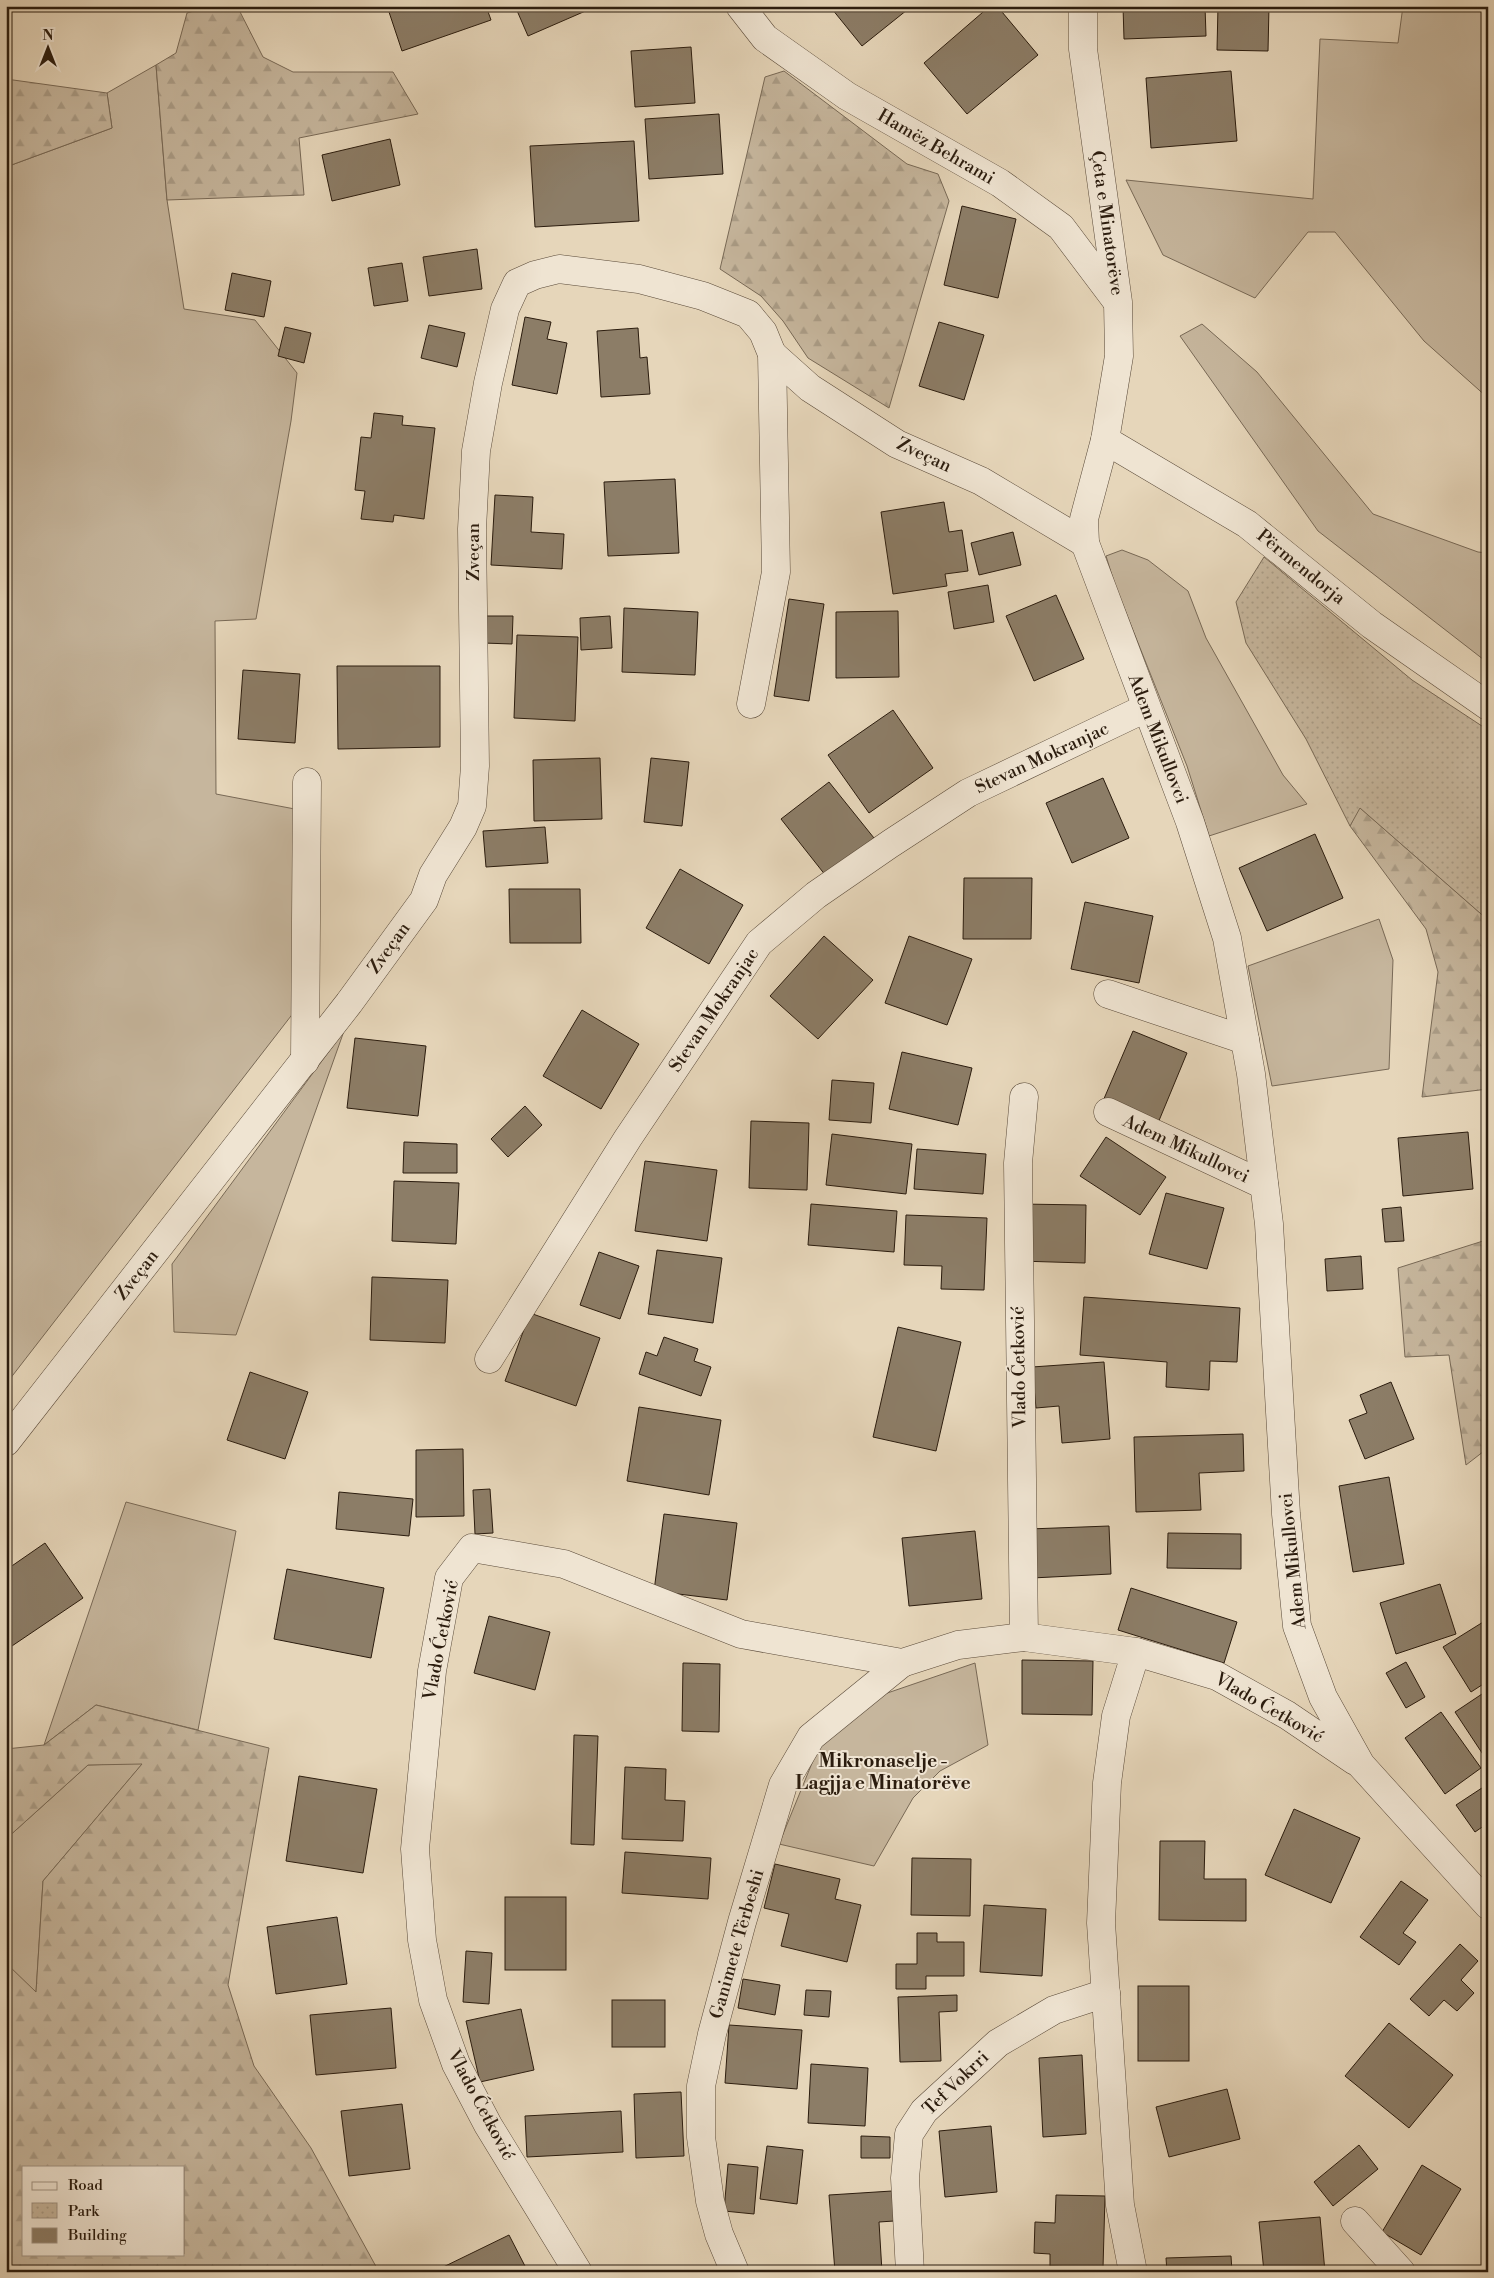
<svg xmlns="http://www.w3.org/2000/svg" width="1494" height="2278" viewBox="0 0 1494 2278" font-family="'Libre Bodoni',serif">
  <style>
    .green { fill: #c6b69d; stroke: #786956 }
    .forest { fill: url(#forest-firs); stroke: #786956; fill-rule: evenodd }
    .park { fill: url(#park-dots); stroke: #786956 }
    .building { fill: #8c7d67; stroke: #2b1c0e }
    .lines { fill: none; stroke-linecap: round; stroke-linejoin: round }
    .minor-casing { stroke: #5a4a39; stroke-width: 29 }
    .minor { stroke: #efe4d2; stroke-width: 28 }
    .labels { text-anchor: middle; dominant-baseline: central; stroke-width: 4; stroke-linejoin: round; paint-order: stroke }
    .street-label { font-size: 18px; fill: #2b1c0e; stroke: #efe4d2 }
    .neighbourhood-label { font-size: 19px; font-weight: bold; fill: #2b1c0e; stroke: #efe4d2 }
  </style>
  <defs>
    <pattern id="forest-firs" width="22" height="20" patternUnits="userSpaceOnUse" patternTransform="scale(1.25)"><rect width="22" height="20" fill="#c6b69d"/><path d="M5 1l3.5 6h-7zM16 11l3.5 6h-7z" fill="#aa9c86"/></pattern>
    <pattern id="park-dots" width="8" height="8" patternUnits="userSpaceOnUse" patternTransform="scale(1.25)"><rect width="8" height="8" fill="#c6b69d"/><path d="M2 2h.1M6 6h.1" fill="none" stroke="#aa9c86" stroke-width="1.8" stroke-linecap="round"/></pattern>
  </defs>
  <rect width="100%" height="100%" fill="#e6d6ba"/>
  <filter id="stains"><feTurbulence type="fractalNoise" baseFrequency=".004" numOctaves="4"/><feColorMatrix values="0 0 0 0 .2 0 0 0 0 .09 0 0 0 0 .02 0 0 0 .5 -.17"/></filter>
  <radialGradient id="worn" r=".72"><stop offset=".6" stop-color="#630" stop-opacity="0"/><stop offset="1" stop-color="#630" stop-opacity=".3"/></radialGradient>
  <g class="green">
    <path d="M 1403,6 L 1488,6 L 1488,398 L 1424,341 L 1335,232 L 1308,232 L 1255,298 L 1163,255 L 1126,180 L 1313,199 L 1320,39 L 1398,43 Z"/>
    <path d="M 156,65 L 167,200 L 184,309 L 255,320 L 297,373 L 291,421 L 256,619 L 215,621 L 216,794 L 300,810 L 308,994 L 6,1384 L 6,167 L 112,128 L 107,93 Z"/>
    <path d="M 1202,324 L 1257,372 L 1373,514 L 1478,552 L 1488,553 L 1488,663 L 1318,531 L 1180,336 Z"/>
    <path d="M 1122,550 L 1148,560 L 1188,591 L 1206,638 L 1283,775 L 1307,804 L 1209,836 L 1187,766 L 1115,585 L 1106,556 Z"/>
    <path d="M 1379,919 L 1393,960 L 1389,1069 L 1272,1086 L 1248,966 Z"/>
    <path d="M 344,1031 L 236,1335 L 174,1332 L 172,1264 Z"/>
    <path d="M 126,1502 L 236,1531 L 198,1730 L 96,1705 L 44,1745 Z"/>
    <path d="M 975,1663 L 988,1745 L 940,1771 L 913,1798 L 874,1866 L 779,1844 L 819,1746 L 864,1701 Z"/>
    <path d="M 143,1763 L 43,1881 L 36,1993 L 6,1963 L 6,1839 L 88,1765 Z"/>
  </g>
  <g class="forest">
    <path d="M 211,6 L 237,6 L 263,57 L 293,72 L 393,72 L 418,114 L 299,138 L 304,195 L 167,200 L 156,65 L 176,53 L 187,13 Z"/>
    <path d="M 784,71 L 907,164 L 938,174 L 949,201 L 889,408 L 808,358 L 783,321 L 761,296 L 720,269 L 765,77 Z"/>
    <path d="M 6,79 L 107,93 L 112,128 L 6,167 Z"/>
    <path d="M 1359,807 L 1488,920 L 1488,1089 L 1422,1097 L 1438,972 L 1426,929 L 1350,826 Z"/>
    <path d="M 1488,1209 L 1488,1448 L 1466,1465 L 1449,1355 L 1405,1357 L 1398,1268 L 1483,1241 Z"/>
    <path d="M 96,1705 L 269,1748 L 228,1985 L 254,2066 L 311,2148 L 379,2272 L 6,2272 L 6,1963 L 36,1992 L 43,1881 L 142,1764 L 88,1765 L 6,1839 L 6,1749 L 44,1745 ZM 24,2167 L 184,2167 L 184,2254 L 24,2254 Z"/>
  </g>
  <path class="park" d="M 1264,557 L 1412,680 L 1488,730 L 1488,920 L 1360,808 L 1350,826 L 1306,739 L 1246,643 L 1236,602 Z"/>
  <g class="building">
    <path d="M 387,6 L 486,6 L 491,20 L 402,51 Z"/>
    <path d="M 515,6 L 597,6 L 528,36 Z"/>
    <path d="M 836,6 L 912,6 L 862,46 L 832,9 Z"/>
    <path d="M 990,6 L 997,6 L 1038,55 L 967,114 L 924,63 Z"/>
    <path d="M 1123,6 L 1205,6 L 1206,36 L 1124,39 Z"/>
    <path d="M 1218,6 L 1269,6 L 1268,51 L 1217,50 Z"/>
    <path d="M 691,47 L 695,103 L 635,107 L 631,51 Z"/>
    <path d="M 1231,71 L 1237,141 L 1151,148 L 1146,78 Z"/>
    <path d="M 719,114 L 723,174 L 649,179 L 645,119 Z"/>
    <path d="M 390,139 L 400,185 L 332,201 L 322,155 Z"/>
    <path d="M 634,141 L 639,221 L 535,227 L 530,146 Z"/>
    <path d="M 962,206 L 1016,219 L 998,298 L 944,285 Z"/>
    <path d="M 477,249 L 482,289 L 429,296 L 423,257 Z"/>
    <path d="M 402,263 L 408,301 L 374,306 L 368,268 Z"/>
    <path d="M 232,273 L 271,281 L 264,317 L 225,310 Z"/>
    <path d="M 525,317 L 551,322 L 547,339 L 567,343 L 557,394 L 512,385 Z"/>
    <path d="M 939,322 L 984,335 L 964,400 L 919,386 Z"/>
    <path d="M 429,325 L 465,333 L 457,367 L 421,358 Z"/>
    <path d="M 285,327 L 311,333 L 304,363 L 278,356 Z"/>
    <path d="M 638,328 L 640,358 L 647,357 L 650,394 L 601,397 L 597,331 Z"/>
    <path d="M 374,413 L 403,416 L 402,425 L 435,428 L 424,519 L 394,515 L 393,522 L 361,519 L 365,491 L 355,490 L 361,437 L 371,438 Z"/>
    <path d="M 675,479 L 679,553 L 608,556 L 604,482 Z"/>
    <path d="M 495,495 L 533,497 L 531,532 L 564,534 L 562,569 L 491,565 Z"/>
    <path d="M 944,502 L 949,532 L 962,530 L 968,571 L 945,574 L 947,586 L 893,594 L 881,512 Z"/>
    <path d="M 1013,532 L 1021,565 L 979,575 L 971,543 Z"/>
    <path d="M 988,585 L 994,622 L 954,629 L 948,592 Z"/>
    <path d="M 1056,595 L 1084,659 L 1034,681 L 1006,616 Z"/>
    <path d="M 789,599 L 824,604 L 809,701 L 774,696 Z"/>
    <path d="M 624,608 L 698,612 L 695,675 L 622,672 Z"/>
    <path d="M 898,611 L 899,677 L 836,678 L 836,612 Z"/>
    <path d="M 483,616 L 513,616 L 512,644 L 483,643 Z"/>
    <path d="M 610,616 L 612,648 L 581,650 L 580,618 Z"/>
    <path d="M 517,635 L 578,637 L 575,721 L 514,718 Z"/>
    <path d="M 337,666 L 440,666 L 440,747 L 338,749 Z"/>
    <path d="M 243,670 L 300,674 L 295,743 L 238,739 Z"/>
    <path d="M 893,710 L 933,768 L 869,813 L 828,755 Z"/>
    <path d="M 600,758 L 602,819 L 534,821 L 533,760 Z"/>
    <path d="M 651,758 L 689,762 L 682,826 L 644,822 Z"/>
    <path d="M 1103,778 L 1129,838 L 1072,863 L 1046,803 Z"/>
    <path d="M 829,782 L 874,838 L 826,876 L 781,819 Z"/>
    <path d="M 545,827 L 548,863 L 486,867 L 483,831 Z"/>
    <path d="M 1315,834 L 1343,898 L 1267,931 L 1239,868 Z"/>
    <path d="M 680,869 L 743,905 L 709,964 L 646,928 Z"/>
    <path d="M 964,878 L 1032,878 L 1031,939 L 963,939 Z"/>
    <path d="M 509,889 L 580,889 L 581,943 L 510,943 Z"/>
    <path d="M 1085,902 L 1153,916 L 1139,983 L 1071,969 Z"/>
    <path d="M 824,936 L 873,980 L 818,1039 L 770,996 Z"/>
    <path d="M 909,936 L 972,959 L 947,1025 L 885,1003 Z"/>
    <path d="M 582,1010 L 639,1044 L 601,1109 L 543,1076 Z"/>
    <path d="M 1133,1031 L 1187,1053 L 1158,1123 L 1103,1101 Z"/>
    <path d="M 355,1038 L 426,1046 L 418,1116 L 347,1108 Z"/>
    <path d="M 902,1052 L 972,1068 L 958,1125 L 889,1109 Z"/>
    <path d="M 832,1080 L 874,1083 L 871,1123 L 829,1120 Z"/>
    <path d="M 525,1106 L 542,1125 L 508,1157 L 491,1139 Z"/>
    <path d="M 751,1121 L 809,1123 L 807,1190 L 749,1188 Z"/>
    <path d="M 1468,1132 L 1473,1189 L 1403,1196 L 1398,1138 Z"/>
    <path d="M 832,1134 L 912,1144 L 906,1194 L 826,1185 Z"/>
    <path d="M 1106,1137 L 1166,1177 L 1140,1215 L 1080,1176 Z"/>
    <path d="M 404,1142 L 457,1144 L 457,1173 L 403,1173 Z"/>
    <path d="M 917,1149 L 986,1154 L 983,1194 L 914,1189 Z"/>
    <path d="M 645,1161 L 717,1170 L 707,1241 L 635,1231 Z"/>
    <path d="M 394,1181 L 459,1183 L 456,1244 L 392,1241 Z"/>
    <path d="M 1166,1193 L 1224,1208 L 1207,1269 L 1149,1254 Z"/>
    <path d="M 811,1204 L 897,1211 L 894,1252 L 808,1245 Z"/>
    <path d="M 1020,1204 L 1086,1205 L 1085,1263 L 1019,1261 Z"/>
    <path d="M 1401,1207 L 1404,1241 L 1385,1242 L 1382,1209 Z"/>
    <path d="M 906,1215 L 987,1218 L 984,1290 L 941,1289 L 942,1266 L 904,1265 Z"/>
    <path d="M 657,1250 L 722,1258 L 713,1323 L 648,1314 Z"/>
    <path d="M 599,1252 L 639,1266 L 620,1319 L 580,1305 Z"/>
    <path d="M 1361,1256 L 1363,1289 L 1327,1291 L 1325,1259 Z"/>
    <path d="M 372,1277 L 448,1280 L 445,1343 L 370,1340 Z"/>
    <path d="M 1084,1297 L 1240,1308 L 1237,1362 L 1210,1361 L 1209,1390 L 1166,1387 L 1167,1362 L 1080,1355 Z"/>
    <path d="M 530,1313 L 600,1338 L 576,1406 L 505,1381 Z"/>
    <path d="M 898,1327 L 961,1342 L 936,1451 L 873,1437 Z"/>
    <path d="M 664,1337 L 698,1349 L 694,1361 L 711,1367 L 701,1396 L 639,1374 L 646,1352 L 657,1356 Z"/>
    <path d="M 1104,1362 L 1110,1439 L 1062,1443 L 1059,1406 L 1036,1408 L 1032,1367 Z"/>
    <path d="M 250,1372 L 308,1392 L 285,1459 L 227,1440 Z"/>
    <path d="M 1391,1382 L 1414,1439 L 1365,1459 L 1349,1420 L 1367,1413 L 1360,1395 Z"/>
    <path d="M 639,1407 L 721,1420 L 709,1495 L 627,1481 Z"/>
    <path d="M 1243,1434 L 1244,1471 L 1199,1473 L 1201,1510 L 1136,1512 L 1134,1437 Z"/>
    <path d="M 463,1449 L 464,1516 L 416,1517 L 416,1450 Z"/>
    <path d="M 1389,1477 L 1404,1564 L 1353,1572 L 1339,1486 Z"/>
    <path d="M 490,1489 L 493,1533 L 475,1534 L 473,1490 Z"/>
    <path d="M 339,1492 L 413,1499 L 409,1536 L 336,1529 Z"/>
    <path d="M 664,1514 L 737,1523 L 727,1600 L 654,1591 Z"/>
    <path d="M 1109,1526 L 1111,1574 L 1032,1578 L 1029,1529 Z"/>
    <path d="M 975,1531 L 982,1599 L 909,1606 L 902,1538 Z"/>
    <path d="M 1168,1533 L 1241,1534 L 1241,1569 L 1167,1568 Z"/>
    <path d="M 45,1543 L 83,1598 L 6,1650 L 6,1570 Z"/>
    <path d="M 287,1569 L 384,1588 L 371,1658 L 274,1639 Z"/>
    <path d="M 1440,1584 L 1456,1634 L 1396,1654 L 1380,1603 Z"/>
    <path d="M 1131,1588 L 1237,1622 L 1224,1663 L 1118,1630 Z"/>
    <path d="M 489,1616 L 550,1632 L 535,1690 L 474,1673 Z"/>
    <path d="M 1488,1619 L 1488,1681 L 1471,1692 L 1443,1647 Z"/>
    <path d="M 1022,1660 L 1093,1661 L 1092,1715 L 1022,1714 Z"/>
    <path d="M 1406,1662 L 1425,1697 L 1406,1708 L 1386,1673 Z"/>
    <path d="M 683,1663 L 720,1664 L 719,1732 L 682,1731 Z"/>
    <path d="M 1488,1690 L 1488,1762 L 1455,1712 Z"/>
    <path d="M 1441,1712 L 1481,1768 L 1445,1794 L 1405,1738 Z"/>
    <path d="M 574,1735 L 598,1736 L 594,1845 L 571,1844 Z"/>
    <path d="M 625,1767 L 666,1769 L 665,1800 L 685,1801 L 683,1841 L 622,1839 Z"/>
    <path d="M 299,1776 L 377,1789 L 363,1873 L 286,1861 Z"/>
    <path d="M 1488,1784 L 1488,1823 L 1475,1832 L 1456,1805 Z"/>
    <path d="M 1294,1809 L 1360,1838 L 1331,1903 L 1265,1875 Z"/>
    <path d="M 1160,1841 L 1205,1841 L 1204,1879 L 1246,1879 L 1246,1921 L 1159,1920 Z"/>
    <path d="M 625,1852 L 711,1858 L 708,1899 L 622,1893 Z"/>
    <path d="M 912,1858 L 971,1859 L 970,1916 L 911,1915 Z"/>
    <path d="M 775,1864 L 840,1879 L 835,1899 L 861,1905 L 847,1962 L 781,1946 L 789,1914 L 764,1908 Z"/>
    <path d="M 1401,1881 L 1428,1900 L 1403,1933 L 1416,1942 L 1399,1965 L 1360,1937 Z"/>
    <rect x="505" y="1897" width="61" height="73"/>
    <path d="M 984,1905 L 1046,1909 L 1042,1976 L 980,1972 Z"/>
    <path d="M 337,1917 L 347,1984 L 276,1994 L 267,1927 Z"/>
    <path d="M 917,1933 L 937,1933 L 937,1942 L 964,1942 L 964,1976 L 926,1976 L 926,1989 L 896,1989 L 896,1964 L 917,1964 Z"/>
    <path d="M 1460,1944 L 1478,1961 L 1461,1980 L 1474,1993 L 1457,2011 L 1444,2000 L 1429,2016 L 1410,1999 Z"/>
    <path d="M 466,1951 L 492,1953 L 489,2004 L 463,2002 Z"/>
    <path d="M 743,1979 L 780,1985 L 775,2015 L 738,2008 Z"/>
    <rect x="1138" y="1986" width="51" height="75"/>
    <path d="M 806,1990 L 831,1991 L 829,2017 L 804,2015 Z"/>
    <path d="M 957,1995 L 957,2011 L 939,2012 L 941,2061 L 900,2062 L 898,1997 Z"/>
    <rect x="612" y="2000" width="53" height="47"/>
    <path d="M 391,2008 L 396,2068 L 316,2075 L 310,2015 Z"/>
    <path d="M 521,2009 L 534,2070 L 480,2082 L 466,2021 Z"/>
    <path d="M 1389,2023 L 1453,2075 L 1409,2128 L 1345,2076 Z"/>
    <path d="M 729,2025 L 802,2030 L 797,2089 L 725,2083 Z"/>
    <path d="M 1082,2055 L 1086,2134 L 1043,2137 L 1039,2058 Z"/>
    <path d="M 811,2064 L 868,2068 L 865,2126 L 808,2123 Z"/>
    <path d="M 1227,2089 L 1240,2139 L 1169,2157 L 1156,2107 Z"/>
    <path d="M 681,2092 L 684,2156 L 636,2158 L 634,2094 Z"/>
    <path d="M 402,2104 L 410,2169 L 349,2176 L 341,2111 Z"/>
    <path d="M 621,2111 L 623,2152 L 527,2157 L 525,2116 Z"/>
    <path d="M 991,2126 L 997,2192 L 945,2197 L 939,2131 Z"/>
    <path d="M 861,2136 L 890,2137 L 890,2158 L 861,2158 Z"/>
    <path d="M 1359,2145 L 1378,2169 L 1333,2206 L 1314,2182 Z"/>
    <path d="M 767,2146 L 803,2150 L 797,2204 L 760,2199 Z"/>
    <path d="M 728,2164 L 758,2167 L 754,2214 L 724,2211 Z"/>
    <path d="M 1422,2165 L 1461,2189 L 1421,2255 L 1382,2232 Z"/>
    <path d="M 892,2191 L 894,2221 L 879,2222 L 882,2272 L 835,2272 L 829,2195 Z"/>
    <path d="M 1056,2195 L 1105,2196 L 1103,2268 L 1050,2266 L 1050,2254 L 1034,2253 L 1035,2222 L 1055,2223 Z"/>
    <path d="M 1320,2217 L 1325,2272 L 1264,2272 L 1259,2222 Z"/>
    <path d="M 509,2235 L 526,2268 L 519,2272 L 433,2272 Z"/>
    <path d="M 1231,2256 L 1232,2272 L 1167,2272 L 1166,2258 Z"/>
    <path d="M 1004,2268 L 1004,2272 L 954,2272 Z"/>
    <rect x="633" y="2270" width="55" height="2"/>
  </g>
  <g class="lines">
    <g class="minor-casing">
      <g id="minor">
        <path d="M 740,6 L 765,38 L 847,96 L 1000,183 L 1061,227 L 1116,300"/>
        <path d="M 1083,6 L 1083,49 L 1118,302 L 1119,356 L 1105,440 L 1084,519 L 1085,543 L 1190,822 L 1227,938 L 1251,1074 L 1269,1224 L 1286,1514 L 1297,1626 L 1323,1697 L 1361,1765 L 1488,1905"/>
        <path d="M 772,354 L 810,388 L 897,444 L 981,481 L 1085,543"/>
        <path d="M 1105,440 L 1247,524 L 1372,625 L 1488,706"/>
        <path d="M 1108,994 L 1245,1040"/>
        <path d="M 305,1061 L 307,782"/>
        <path d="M 1024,1097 L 1018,1163 L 1024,1637"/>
        <path d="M 1108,1112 L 1264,1185"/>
        <path d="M 489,1359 L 628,1138 L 759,943 L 816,895 L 890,844 L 968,793 L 1146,708"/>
        <path d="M 6,1442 L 349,1003 L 424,900 L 433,875 L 463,827 L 472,806 L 475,766 L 472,529 L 476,451 L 488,383 L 505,309 L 517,283 L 535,275 L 559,269 L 639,279 L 703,296 L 748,314 L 763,332 L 772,354 L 776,572 L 751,704"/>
        <path d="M 1355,2221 L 1401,2272"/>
        <path d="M 578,2272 L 488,2125 L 456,2064 L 433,2000 L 422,1940 L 415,1849 L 432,1671 L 449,1578 L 472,1548 L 564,1564 L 741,1634 L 902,1663 L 958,1645 L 1024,1637 L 1136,1652 L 1217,1676 L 1287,1715 L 1355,1761"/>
        <path d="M 735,2272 L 719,2234 L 710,2201 L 701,2137 L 701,2086 L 712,2034 L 742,1922 L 783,1785 L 811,1737 L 902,1663"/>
        <path d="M 910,2272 L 905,2178 L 909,2134 L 924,2111 L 998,2043 L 1054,2010 L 1106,1993"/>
        <path d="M 1133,2272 L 1120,2205 L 1101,1923 L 1107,1783 L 1116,1716 L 1136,1652"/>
      </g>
    </g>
    <use href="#minor" class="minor"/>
  </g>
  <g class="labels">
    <g class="street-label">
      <text transform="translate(936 147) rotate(30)">Hamëz Behrami</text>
      <text transform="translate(1107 223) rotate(82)">Çeta e Minatorëve</text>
      <text transform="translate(924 455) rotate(25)">Zveçan</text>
      <text transform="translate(473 552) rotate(-90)">Zveçan</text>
      <text transform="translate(1301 567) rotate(39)">Përmendorja</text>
      <text transform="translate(1158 739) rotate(69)">Adem Mikullovci</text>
      <text transform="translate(1042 758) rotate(-25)">Stevan Mokranjac</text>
      <text transform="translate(389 948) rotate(-54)">Zveçan</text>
      <text transform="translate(714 1010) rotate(-56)">Stevan Mokranjac</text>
      <text transform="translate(1186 1149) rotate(25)">Adem Mikullovci</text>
      <text transform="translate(137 1275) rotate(-52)">Zveçan</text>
      <text transform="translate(1019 1367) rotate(-91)">Vlado Ćetković</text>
      <text transform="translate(1293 1561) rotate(-96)">Adem Mikullovci</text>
      <text transform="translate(441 1640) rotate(-79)">Vlado Ćetković</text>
      <text transform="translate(1269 1708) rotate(30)">Vlado Ćetković</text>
      <text transform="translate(737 1944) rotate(-74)">Ganimete Tërbeshi</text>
      <text transform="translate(956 2083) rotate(-44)">Tef Vokrri</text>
      <text transform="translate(481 2105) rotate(62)">Vlado Ćetković</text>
    </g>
    <g class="neighbourhood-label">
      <text x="883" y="1761">Mikronaselje -<tspan x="883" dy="22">Lagjja e Minatorëve</tspan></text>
    </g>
  </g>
  <rect width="1494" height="2278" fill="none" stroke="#e6d6ba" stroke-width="25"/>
  <rect x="8" y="8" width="1479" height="2263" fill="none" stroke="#2b1c0e" stroke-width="2.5"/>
  <rect x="12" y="12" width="1469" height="2253" fill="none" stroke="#2b1c0e"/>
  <rect x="22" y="2166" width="162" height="90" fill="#efe4d2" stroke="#a19484"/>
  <rect x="32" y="2182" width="25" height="8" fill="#efe4d2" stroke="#a19484"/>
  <text x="68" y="2190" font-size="15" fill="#2b1c0e">Road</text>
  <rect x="32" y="2203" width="25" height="15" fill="url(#park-dots)" stroke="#a19484"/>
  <text x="68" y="2216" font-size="15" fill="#2b1c0e">Park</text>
  <rect x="32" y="2228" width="25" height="15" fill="#8c7d67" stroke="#a19484"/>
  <text x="68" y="2240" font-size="15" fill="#2b1c0e">Building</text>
  <g transform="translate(48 48)" stroke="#efe4d2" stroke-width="4" paint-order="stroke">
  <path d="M0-4L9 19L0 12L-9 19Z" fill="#2b1c0e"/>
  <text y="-8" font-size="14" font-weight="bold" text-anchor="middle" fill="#2b1c0e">N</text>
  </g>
  <rect width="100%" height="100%" filter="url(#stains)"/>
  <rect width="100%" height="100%" fill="url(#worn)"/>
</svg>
